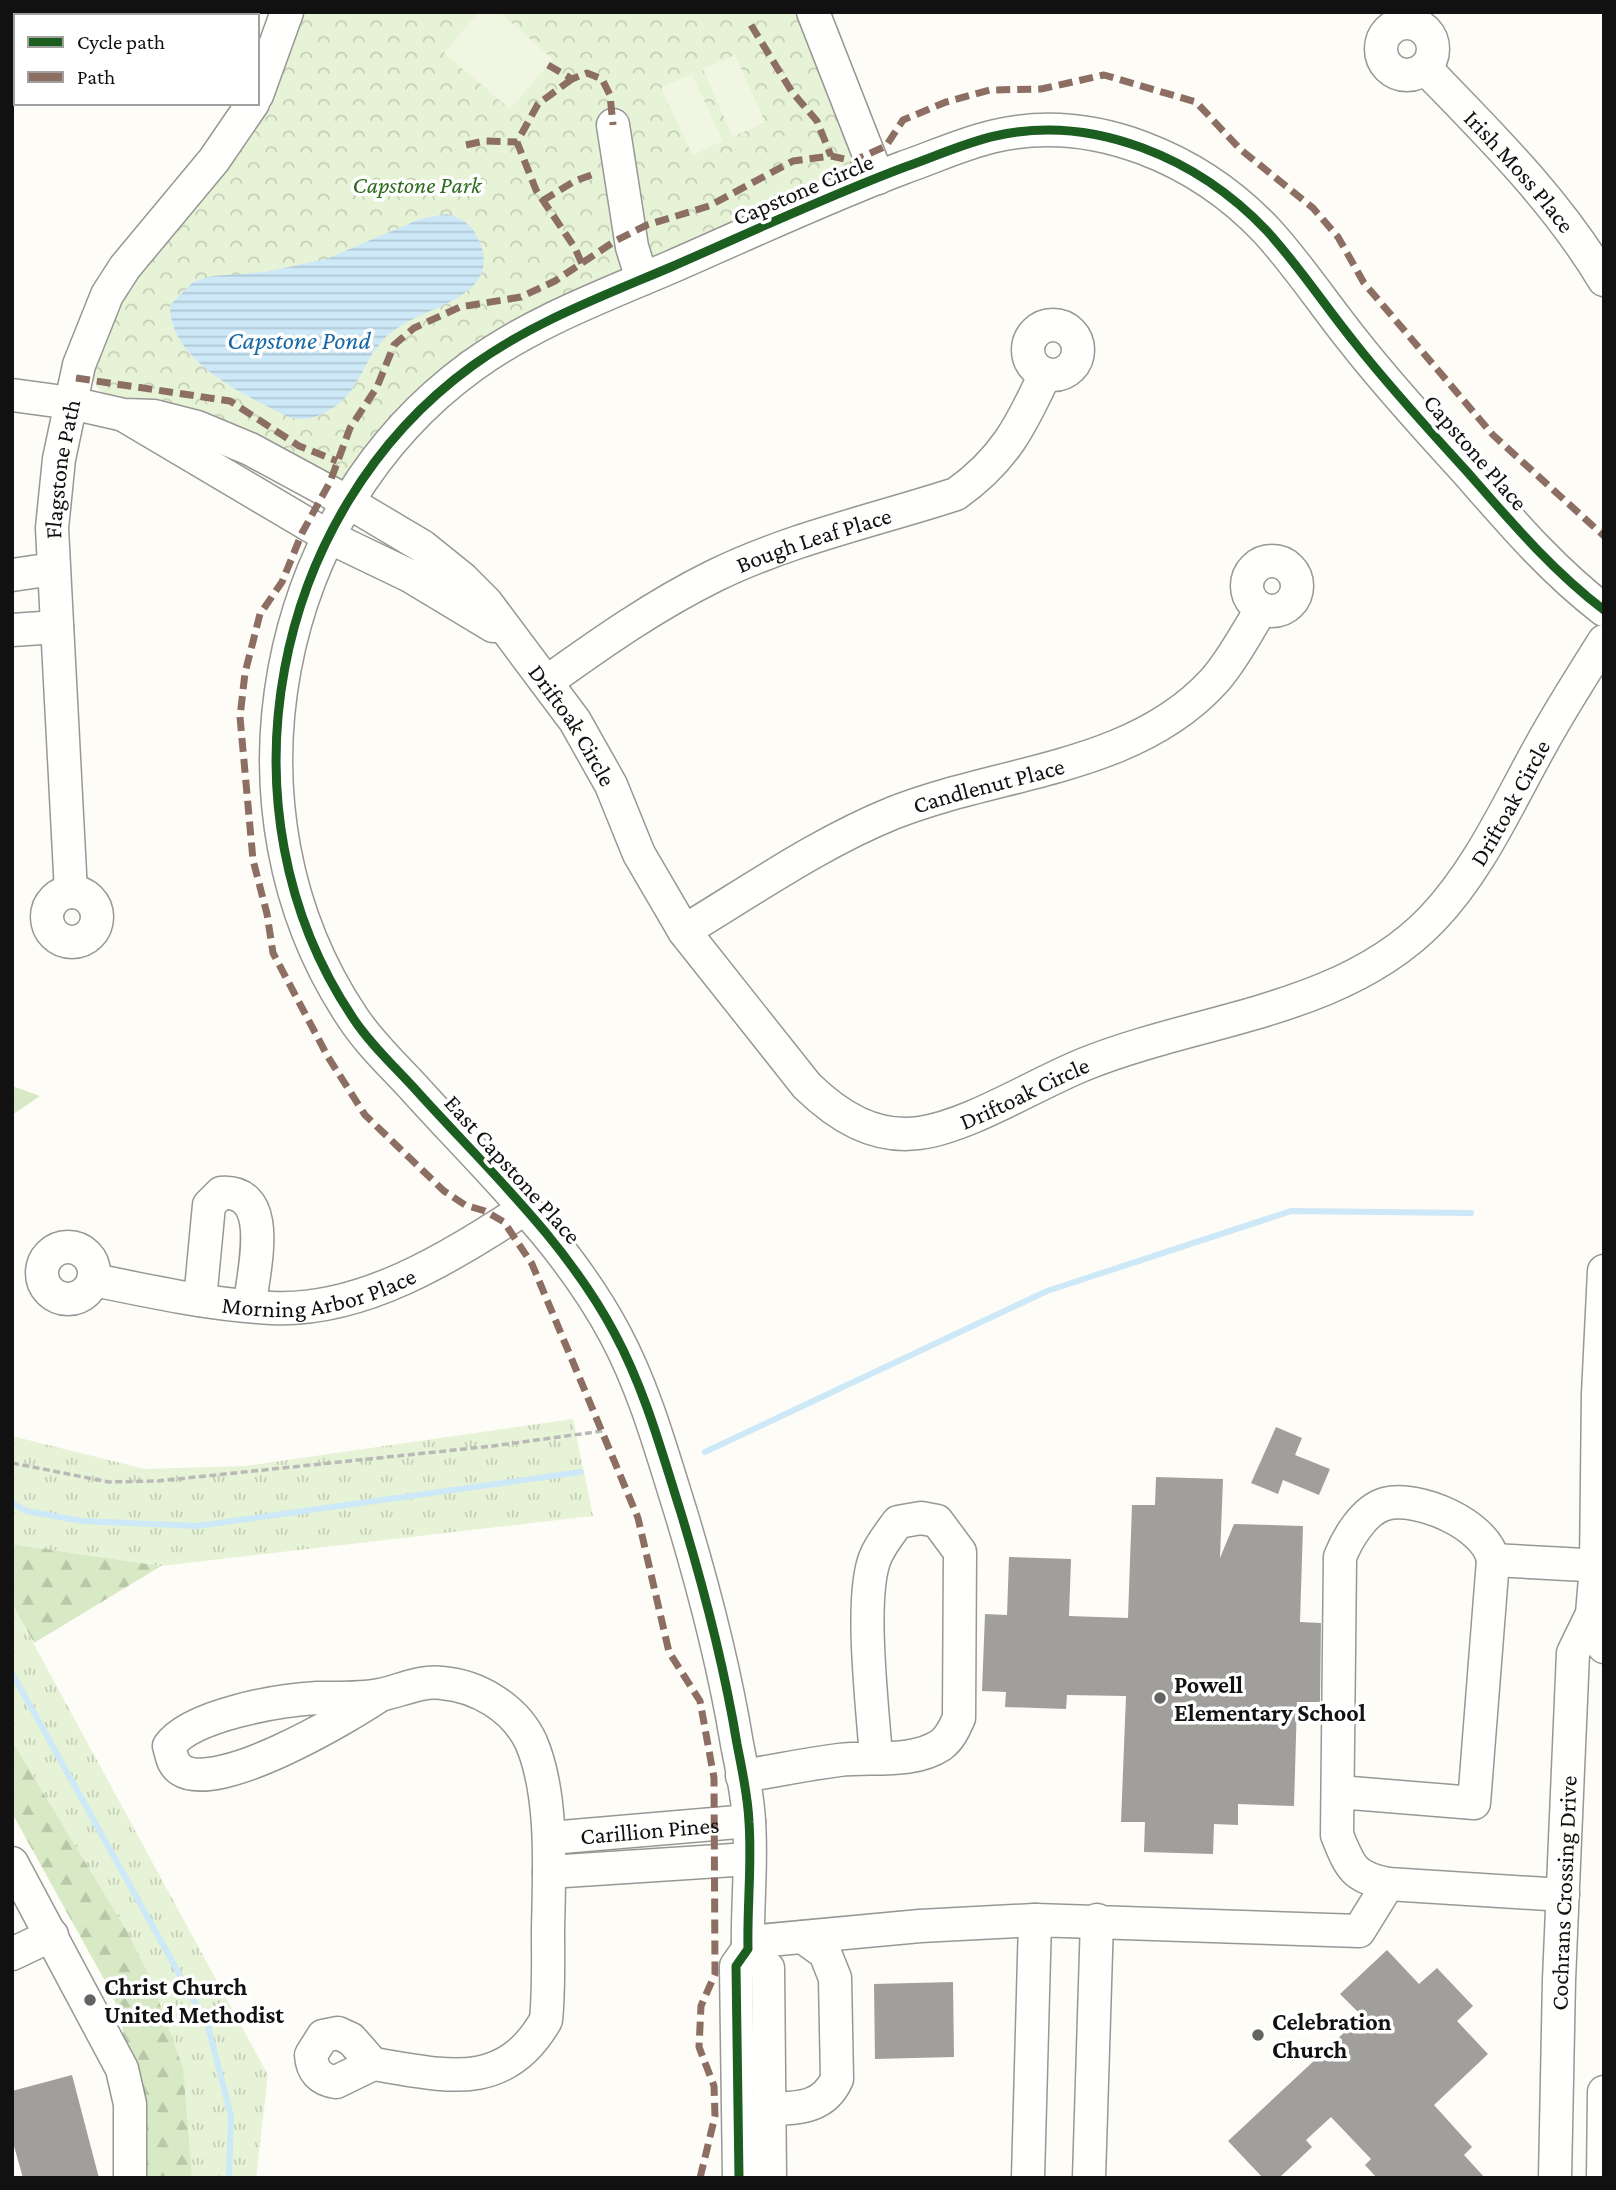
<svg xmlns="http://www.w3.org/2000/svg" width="1616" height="2190" viewBox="0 0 1616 2190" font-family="'Crimson Pro',serif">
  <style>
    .grass { fill: url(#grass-tufts) }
    .forest { fill: url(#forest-firs) }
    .park { fill: url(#park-crowns) }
    .pitch { fill: #f0f6e1 }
    .water { fill: url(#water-rules) }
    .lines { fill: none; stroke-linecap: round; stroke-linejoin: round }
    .stream { stroke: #cde8f7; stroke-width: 6 }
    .building { fill: #a19f9c }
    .minor-casing { stroke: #979795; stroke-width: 35 }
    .path { stroke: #b9b9b8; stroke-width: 3.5; stroke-dasharray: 7 3.5; stroke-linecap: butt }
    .minor { stroke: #fffffe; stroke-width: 32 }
    .quiet { stroke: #8d6e63; stroke-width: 7; stroke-dasharray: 14 7; stroke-linecap: butt }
    .cycleway-casing { stroke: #fff; stroke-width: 13 }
    .cycleway { stroke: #1b5e20; stroke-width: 9 }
    .poi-dot { fill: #646362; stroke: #fff; stroke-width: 2.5 }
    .labels { text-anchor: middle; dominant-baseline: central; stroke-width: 7; stroke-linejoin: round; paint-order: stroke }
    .street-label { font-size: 24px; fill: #111; stroke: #fff }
    .park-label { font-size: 24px; font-style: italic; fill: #2f6b1f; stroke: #fff }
    .poi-label { font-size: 24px; font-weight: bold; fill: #111; stroke: #fff; text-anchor: start }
    .water-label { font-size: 26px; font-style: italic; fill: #1768a6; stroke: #fff }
  </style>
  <defs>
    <pattern id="grass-tufts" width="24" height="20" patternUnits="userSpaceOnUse" patternTransform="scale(1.75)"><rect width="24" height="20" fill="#e7f3d7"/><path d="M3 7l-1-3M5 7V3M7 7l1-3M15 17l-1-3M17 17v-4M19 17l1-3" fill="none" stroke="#c5cfb8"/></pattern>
    <pattern id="forest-firs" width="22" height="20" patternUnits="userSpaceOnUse" patternTransform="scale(1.75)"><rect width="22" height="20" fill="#d8eac5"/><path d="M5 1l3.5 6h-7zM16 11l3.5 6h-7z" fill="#b8c8a8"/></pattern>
    <pattern id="park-crowns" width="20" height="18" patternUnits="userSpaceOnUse" patternTransform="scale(1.75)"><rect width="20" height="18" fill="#e7f3d7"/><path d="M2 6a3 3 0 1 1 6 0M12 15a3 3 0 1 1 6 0" fill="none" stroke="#c5cfb8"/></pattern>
    <pattern id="water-rules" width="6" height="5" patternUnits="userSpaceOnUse" patternTransform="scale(1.75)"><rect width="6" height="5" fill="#cde8f7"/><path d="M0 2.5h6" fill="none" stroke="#afc6d3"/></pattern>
  </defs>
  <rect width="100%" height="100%" fill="#fdfcf7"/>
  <g class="grass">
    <path d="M 573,1419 L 593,1516 L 161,1566 L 12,1544 L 12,1436 L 145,1469 L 245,1466 Z"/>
    <path d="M 12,1604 L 268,2075 L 256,2178 L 192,2178 L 150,1977 L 127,1931 L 12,1741 Z"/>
  </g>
  <g class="forest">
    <path d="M 12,1086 L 40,1096 L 12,1115 Z"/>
    <path d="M 12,1544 L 161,1566 L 34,1643 L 12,1604 Z"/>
    <path d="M 12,1741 L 127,1931 L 150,1977 L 183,2068 L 192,2178 L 141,2178 L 121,2017 L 111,1992 L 12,1813 Z"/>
  </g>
  <path class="park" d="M 300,12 L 798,12 L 848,126 L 856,167 L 573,297 L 341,482 L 164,406 L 105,395 L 96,386 L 92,373 L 112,311 Z"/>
  <g class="pitch">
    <path d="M 479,12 L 499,12 L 553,59 L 510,109 L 444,53 Z"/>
    <path d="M 735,55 L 765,122 L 733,137 L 703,69 Z"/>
    <path d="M 692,74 L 723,141 L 692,155 L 661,88 Z"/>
  </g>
  <path class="water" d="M 447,214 C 465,219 474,227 481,245 C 500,303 415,305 384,339 C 359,365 361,395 324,413 C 311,419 303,421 289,417 C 245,396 168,360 170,305 L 193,282 L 212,276 L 265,272 L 326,259 L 420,219 Z"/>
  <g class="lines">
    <g class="stream">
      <path d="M 705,1452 L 1047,1291 L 1291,1211 L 1471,1213"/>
      <path d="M 12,1503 L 26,1511 L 82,1521 L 197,1526 L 581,1472"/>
      <path d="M 12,1673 L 208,2026 L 231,2116 L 229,2178"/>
    </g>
  </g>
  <g class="building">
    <path d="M 1276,1427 L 1302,1438 L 1295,1455 L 1330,1469 L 1319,1495 L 1283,1480 L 1278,1494 L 1251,1483 Z"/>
    <path d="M 1156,1477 L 1223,1479 L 1220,1558 L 1234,1524 L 1303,1526 L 1300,1622 L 1321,1623 L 1320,1702 L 1297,1702 L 1294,1806 L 1238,1804 L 1238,1825 L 1214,1824 L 1213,1854 L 1144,1852 L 1145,1822 L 1121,1822 L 1126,1696 L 1067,1695 L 1066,1709 L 1005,1707 L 1006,1692 L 982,1691 L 985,1614 L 1007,1615 L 1009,1557 L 1071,1559 L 1069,1616 L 1128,1618 L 1132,1505 L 1155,1505 Z"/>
    <path d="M 1387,1950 L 1419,1984 L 1437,1968 L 1473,2006 L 1457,2021 L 1488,2054 L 1434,2105 L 1472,2147 L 1464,2155 L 1485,2178 L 1377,2178 L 1365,2165 L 1371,2159 L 1331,2117 L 1306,2140 L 1312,2147 L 1279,2178 L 1263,2178 L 1228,2141 L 1362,2016 L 1340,1994 Z"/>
    <path d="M 953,1982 L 954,2057 L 875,2059 L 874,1984 Z"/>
    <path d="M 72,2075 L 99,2178 L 23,2178 L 12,2139 L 12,2091 Z"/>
  </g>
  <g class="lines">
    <g class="minor-casing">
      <g id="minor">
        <path d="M 813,12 L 878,178"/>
        <circle cx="1407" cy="49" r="26"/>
        <path id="s1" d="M 1425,68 C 1490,135 1556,200 1604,280"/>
        <path d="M 257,95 L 287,12"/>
        <path d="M 613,125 L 632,247 L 642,279"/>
        <circle cx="1053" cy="350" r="25"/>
        <path id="s2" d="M 12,395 L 71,403 L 124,415 L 154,416 L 197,427 L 250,449 L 348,502 L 422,546 L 463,579 L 486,602 L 575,721 L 611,785 L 639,854 L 684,931 L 807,1086 C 838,1116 874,1139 919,1133 C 968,1127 1037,1083 1085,1064 C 1199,1018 1343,1012 1432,919 C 1479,870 1508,804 1541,745 C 1560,710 1582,676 1604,641"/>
        <path d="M 125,416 L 331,538 L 410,576 L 493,626"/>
        <circle cx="1272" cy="586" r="25"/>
        <path d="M 12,575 L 53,569"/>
        <path d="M 12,630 L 57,627"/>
        <path id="s3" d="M 548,681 C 601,643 655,605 714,576 C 789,539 876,520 956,494 C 1004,460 1021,426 1045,374"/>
        <path id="s4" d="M 71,892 L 52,528 L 59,459 L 79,365 L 107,295 L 125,267 L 214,160 L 253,103"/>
        <circle cx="72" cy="917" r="25"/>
        <path id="s5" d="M 684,931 C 752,890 819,843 893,813 C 998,771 1133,770 1214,681 C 1233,660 1246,633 1261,610"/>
        <circle cx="68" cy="1273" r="26"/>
        <path id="s6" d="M 94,1280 C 153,1292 212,1305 272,1308 C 365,1312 451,1256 526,1208"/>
        <path d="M 200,1300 L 209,1205 L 221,1193 C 276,1189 253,1270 250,1305"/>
        <path d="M 1493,1560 L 1604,1566"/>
        <path d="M 1592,1614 L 1604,1647"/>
        <path d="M 742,1776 C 775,1771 807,1764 839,1760 C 872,1756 912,1764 941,1745 C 950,1738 954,1729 959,1718 L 960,1552 L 937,1521 L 921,1518 L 898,1522 C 890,1533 880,1545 875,1558 C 859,1599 873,1710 876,1758"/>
        <path d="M 1339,1792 L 1474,1803 L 1493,1560 C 1487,1525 1418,1495 1385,1504 C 1364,1510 1347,1539 1340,1557 L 1337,1835 C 1350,1867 1353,1877 1388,1884 L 1563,1895"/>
        <path id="s7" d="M 550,1838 L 749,1821"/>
        <path d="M 12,1863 L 122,2069 L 130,2104 L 130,2178"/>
        <path d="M 549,1872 L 749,1859"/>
        <path d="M 748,1942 L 920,1926 L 1035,1920"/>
        <path d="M 748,1949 L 768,1968 L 770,2178"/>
        <path d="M 12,1954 L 52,1935"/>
        <path d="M 338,2033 L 351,2039 L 373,2064 L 336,2082 C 320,2080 312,2071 311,2055 L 323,2036 Z"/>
        <path d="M 373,2064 C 443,2075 504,2094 546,2020 C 549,1990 548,1960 548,1930 C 549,1873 554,1795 531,1742 C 515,1708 478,1686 442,1683 C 421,1680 400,1691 380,1695 C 360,1699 337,1698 317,1698 C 279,1700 191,1715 169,1746 C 172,1756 172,1764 181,1770 C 218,1794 346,1718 379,1696"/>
        <path d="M 770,2109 C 799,2108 824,2108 837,2079 L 835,1978 L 825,1953 L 803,1937"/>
        <path d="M 739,2178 L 736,1966 L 748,1949 C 747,1907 752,1864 749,1822 C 748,1796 742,1770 737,1744 C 724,1665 704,1589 681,1513 C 662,1453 645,1390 615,1334 C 565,1240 486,1168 415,1089 C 394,1066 370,1044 353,1018 C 213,810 271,512 472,366 C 533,322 603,296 671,267 C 749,233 825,197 905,167 C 934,157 964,143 995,136 C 1094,113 1199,159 1267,231 C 1299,266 1325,306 1355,343 C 1391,389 1431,432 1470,475 C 1512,523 1553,571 1604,610"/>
        <path d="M 1028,2178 L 1035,1920 L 1359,1931 L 1388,1884"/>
        <path d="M 1089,2178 L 1097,1920"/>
        <path id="s8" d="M 1555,2178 L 1559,1980 L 1573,1653 L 1592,1614 L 1596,1566 L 1598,1394 L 1604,1271"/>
        <path d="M 1603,2178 L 1604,2092"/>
      </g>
    </g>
    <path class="path" d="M 12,1463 L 109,1482 L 158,1481 L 493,1446 L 603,1431"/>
    <use href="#minor" class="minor"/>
    <g class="quiet">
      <path d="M 751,25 L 792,92 L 817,121 L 831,156"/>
      <path d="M 548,65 L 572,79 L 587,73 L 602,79 L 610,95 L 613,125"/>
      <path d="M 572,79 L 538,104 L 517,142 L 536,190 L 575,248 L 582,264"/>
      <path d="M 466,145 L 484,141 L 517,142"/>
      <path d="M 542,201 L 575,181 L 594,174"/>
      <path d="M 76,378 L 230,401 L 299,446 L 337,461"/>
      <path d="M 700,2178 L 715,2116 L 714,2086 L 699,2047 L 701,2006 L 715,1974 L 714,1778 L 700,1701 L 669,1652 L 638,1518 L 532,1264 L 504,1222 L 485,1211 L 465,1205 L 444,1191 L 365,1115 L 328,1057 L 273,953 L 267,914 L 253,860 L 240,717 L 245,673 L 260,614 L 282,582 L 302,533 L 330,482 L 350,428 L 377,387 L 394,345 L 414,328 L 460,307 L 521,297 L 555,281 L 615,241 L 647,225 L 709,206 L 793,161 L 831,156 L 853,161 L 886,146 L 903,120 L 946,102 L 990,90 L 1041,89 L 1104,75 L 1196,102 L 1240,149 L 1313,208 L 1338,237 L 1364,283 L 1493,435 L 1604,536"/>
    </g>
    <g class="cycleway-casing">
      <path id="cycleway" d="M 739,2178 L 736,1966 L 748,1949 C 747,1907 752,1864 749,1822 C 748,1796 742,1770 737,1744 C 724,1665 704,1589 681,1513 C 662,1453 645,1390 615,1334 C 565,1240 486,1168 415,1089 C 394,1066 370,1044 353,1018 C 213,810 271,512 472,366 C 533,322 603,296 671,267 C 749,233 825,197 905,167 C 934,157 964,143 995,136 C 1094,113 1199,159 1267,231 C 1299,266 1325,306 1355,343 C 1391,389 1431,432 1470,475 C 1512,523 1553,571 1604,610"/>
    </g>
    <use href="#cycleway" class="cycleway"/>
  </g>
  <g class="poi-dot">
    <circle cx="1160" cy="1698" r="7"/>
    <circle cx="90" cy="2000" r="7"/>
    <circle cx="1258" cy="2035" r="7"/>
  </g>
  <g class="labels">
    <g class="street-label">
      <text stroke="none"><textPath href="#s1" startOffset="140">Irish Moss Place</textPath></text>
      <text transform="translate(803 189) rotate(-23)">Capstone Circle</text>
      <text transform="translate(1476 452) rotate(49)">Capstone Place</text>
      <text stroke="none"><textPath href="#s4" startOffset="424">Flagstone Path</textPath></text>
      <text stroke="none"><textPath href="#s3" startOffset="303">Bough Leaf Place</textPath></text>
      <text stroke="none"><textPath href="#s2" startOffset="679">Driftoak Circle</textPath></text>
      <text stroke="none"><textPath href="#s5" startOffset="340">Candlenut Place</textPath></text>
      <text stroke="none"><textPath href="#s2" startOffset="1939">Driftoak Circle</textPath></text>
      <text stroke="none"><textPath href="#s2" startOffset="1351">Driftoak Circle</textPath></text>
      <text transform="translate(513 1169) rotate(48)">East Capstone Place</text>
      <text stroke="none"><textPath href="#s6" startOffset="229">Morning Arbor Place</textPath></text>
      <text stroke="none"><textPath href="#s7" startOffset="100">Carillion Pines</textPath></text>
      <text stroke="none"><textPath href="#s8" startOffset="285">Cochrans Crossing Drive</textPath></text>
    </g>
    <g class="park-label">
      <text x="417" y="184">Capstone Park</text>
    </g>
    <g class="poi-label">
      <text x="1174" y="1684">Powell<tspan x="1174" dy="28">Elementary School</tspan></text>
      <text x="104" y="1986">Christ Church<tspan x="104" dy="28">United Methodist</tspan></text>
      <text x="1272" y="2021">Celebration<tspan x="1272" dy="28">Church</tspan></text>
    </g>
    <g class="water-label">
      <text x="299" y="340">Capstone Pond</text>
    </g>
  </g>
  <rect width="1616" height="2190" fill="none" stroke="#111111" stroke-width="28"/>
  <rect x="14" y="14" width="245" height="91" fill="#ffffff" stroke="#a0a0a0" stroke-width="2"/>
  <rect x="28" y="37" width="35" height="10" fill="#1b5e20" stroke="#a0a0a0" stroke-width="2"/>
  <text x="77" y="49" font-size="21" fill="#111111">Cycle path</text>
  <rect x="28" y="72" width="35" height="10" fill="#8d6e63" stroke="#a0a0a0" stroke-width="2"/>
  <text x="77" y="84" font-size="21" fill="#111111">Path</text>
</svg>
